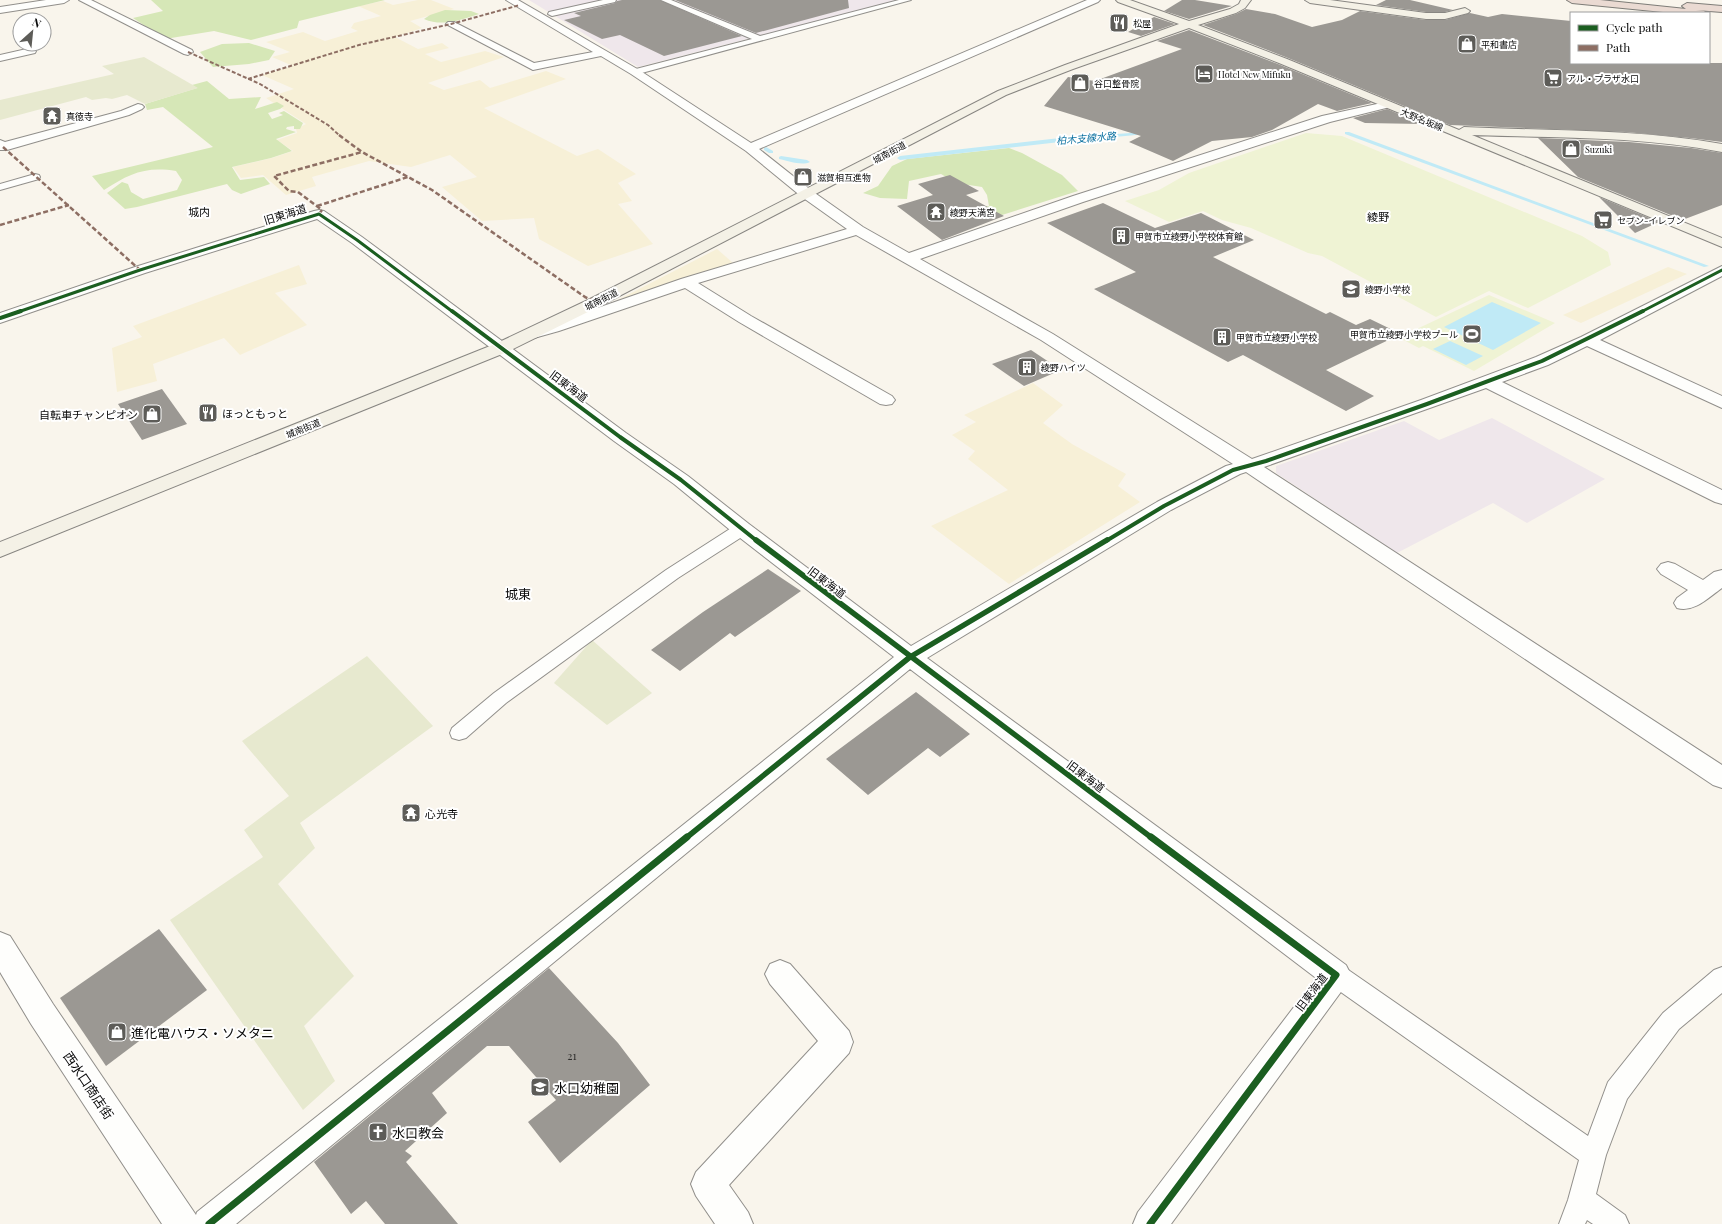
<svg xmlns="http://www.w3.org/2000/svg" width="1722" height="1224" viewBox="0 0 1722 1224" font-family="'Playfair Display','Noto Sans JP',serif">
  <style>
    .industrial { fill: #efe7eb }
    .farmland { fill: #f7f0d7 }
    .forest { fill: #d6e7b7 }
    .cemetery { fill: #e7e9cf }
    .pitch { fill: #eff3d4 }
    .water { fill: #c0eaf6 }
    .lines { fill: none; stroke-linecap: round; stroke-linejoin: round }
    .stream { fill: #c0eaf6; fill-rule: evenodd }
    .building { fill: #9b9893 }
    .lane-casing { stroke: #918f8b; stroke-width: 2 }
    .street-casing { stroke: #918f8b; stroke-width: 2 }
    .secondary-casing { stroke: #888682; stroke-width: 2 }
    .highway-casing { stroke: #7e7d78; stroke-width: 2 }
    .lane { fill: #fefefc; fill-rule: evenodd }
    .street { fill: #fefefc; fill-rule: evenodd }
    .secondary { fill: #f4f1e6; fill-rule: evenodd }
    .highway { fill: #eadad2; fill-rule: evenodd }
    .quiet-far1 { stroke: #8d6e63; stroke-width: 2; stroke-dasharray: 4 2; stroke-linecap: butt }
    .quiet { stroke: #8d6e63; stroke-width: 2.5; stroke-dasharray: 5 2.5; stroke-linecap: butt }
    .cycleway-far3-casing { stroke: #fff; stroke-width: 4.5 }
    .cycleway-far2-casing { stroke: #fff; stroke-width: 6 }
    .cycleway-far1-casing { stroke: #fff; stroke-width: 8 }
    .cycleway-casing { stroke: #fff; stroke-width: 10 }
    .cycleway-far3 { stroke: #1b5e20; stroke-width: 3 }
    .cycleway-far2 { stroke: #1b5e20; stroke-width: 4 }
    .cycleway-far1 { stroke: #1b5e20; stroke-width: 5.5 }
    .cycleway { stroke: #1b5e20; stroke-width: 7 }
    .labels { text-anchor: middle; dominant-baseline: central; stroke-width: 4; stroke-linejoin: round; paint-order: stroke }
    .far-poi-label { font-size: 9px; fill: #090909; stroke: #fff; text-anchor: start }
    .far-street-label { font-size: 9px; fill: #090909; stroke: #fff }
    .far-water-label { font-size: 10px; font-style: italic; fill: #0d72a1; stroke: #fff }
    .far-quarter-label { font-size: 11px; fill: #090909; stroke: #fff }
    .street-label { font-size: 11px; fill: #090909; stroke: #fff }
    .poi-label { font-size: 11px; fill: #090909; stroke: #fff; text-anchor: start }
    .near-number-label { font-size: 11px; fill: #2e2d2c }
    .quarter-label { font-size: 13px; fill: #090909; stroke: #fff }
    .near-poi-label { font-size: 13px; fill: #090909; stroke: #fff; text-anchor: start }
    .near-street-label { font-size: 13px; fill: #090909; stroke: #fff }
  </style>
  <rect width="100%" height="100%" fill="#f9f5ec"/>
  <g class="industrial">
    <path d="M 529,0 L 899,0 L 638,67 Z"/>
    <path d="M 1492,418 L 1605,479 L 1527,523 L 1493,503 L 1397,553 L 1276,473 L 1276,466 L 1404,421 L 1439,440 Z"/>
  </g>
  <g class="farmland">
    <path d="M 418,0 L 431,0 L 454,9 L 410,21 L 422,28 L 395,37 L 418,49 L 442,43 L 449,48 L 425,54 L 441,62 L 485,51 L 504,57 L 428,83 L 444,90 L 480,80 L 490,88 L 546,71 L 566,79 L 484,108 L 577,156 L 598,149 L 636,174 L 618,183 L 632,201 L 618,204 L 653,244 L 588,266 L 539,239 L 534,218 L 482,221 L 442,187 L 477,177 L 450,155 L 411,167 L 369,161 L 312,177 L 316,186 L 286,195 L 263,175 L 241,178 L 233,167 L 272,158 L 293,151 L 277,140 L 297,133 L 296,129 L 306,124 L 266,98 L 294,89 L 262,75 L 293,66 L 272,57 L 290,52 L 266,42 L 303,32 L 325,41 L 358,31 L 351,28 L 354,23 L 381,16 L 358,6 L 383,1 L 393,5 Z"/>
    <path d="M 717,249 L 733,263 L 608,305 L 678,269 Z"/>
    <path d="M 299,265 L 307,284 L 275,293 L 307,325 L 240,355 L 224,338 L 153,364 L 157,381 L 117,392 L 112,348 L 142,337 L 133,326 Z"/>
    <path d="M 1668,267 L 1687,274 L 1581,323 L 1563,315 Z"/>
    <path d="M 1033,383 L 1063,405 L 1043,423 L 1072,444 L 1126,474 L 1118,486 L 1140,502 L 1009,584 L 931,526 L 1008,490 L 968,459 L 975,451 L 952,435 L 976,422 L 964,415 Z"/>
  </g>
  <g class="forest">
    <path d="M 151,0 L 385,0 L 299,21 L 297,28 L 251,40 L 214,31 L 165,39 L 133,18 L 163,11 Z"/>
    <path d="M 445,10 L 471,11 L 479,14 C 461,20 442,27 424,19 L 430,15 Z"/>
    <path d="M 249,43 L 275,51 L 269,60 L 249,64 L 213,67 L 200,52 L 222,44 Z"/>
    <path d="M 207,81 L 229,99 L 261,97 L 255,109 L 277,102 L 284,106 L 280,109 L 268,113 L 272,119 L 283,115 L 279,113 L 284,111 L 303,123 L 300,129 L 294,129 L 294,126 L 287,127 L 286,129 L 296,132 L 276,139 L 292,151 L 271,158 L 232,167 L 240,180 L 264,177 L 270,184 L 241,194 L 232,190 L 227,184 L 137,207 L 125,209 L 107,193 L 122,182 L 128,184 L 131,192 L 143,199 L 177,190 L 182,180 L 176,171 C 145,166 129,174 104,190 L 92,176 L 213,147 L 163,107 L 147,110 L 145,104 L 197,88 L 192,85 Z"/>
    <path d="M 1009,148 L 1022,153 L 1062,175 L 1078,191 L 986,220 L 965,210 L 989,206 L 987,195 L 982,187 L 956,183 L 941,174 L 909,181 L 907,199 L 880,198 L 863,193 L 878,186 L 892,166 L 907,159 Z"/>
  </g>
  <g class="cemetery">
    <path d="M 144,57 L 198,88 L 145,104 L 127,95 L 112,99 L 106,98 L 92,100 L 86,97 L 0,120 L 0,100 L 114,74 L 102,66 Z"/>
    <path d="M 592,640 L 652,693 L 607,725 L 554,683 Z"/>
    <path d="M 367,656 L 433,726 L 300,823 L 315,848 L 278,884 L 354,976 L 304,1026 L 335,1081 L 303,1110 L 170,920 L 263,857 L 244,830 L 289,796 L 242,741 Z"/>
  </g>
  <g class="pitch">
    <path d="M 1306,133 L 1342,136 L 1582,236 L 1608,252 L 1611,265 L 1528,308 L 1489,291 L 1436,317 L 1322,256 L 1308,253 L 1251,228 L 1222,220 L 1203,211 L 1169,222 L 1125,201 L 1159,190 L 1189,173 Z"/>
    <path d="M 1489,295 L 1555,323 L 1474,371 L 1423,346 L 1419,348 L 1394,335 L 1398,332 L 1404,335 Z"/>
  </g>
  <g class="water">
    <path d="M 1492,302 L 1541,323 L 1493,350 L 1444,327 Z"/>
    <path d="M 1450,341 L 1483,356 L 1466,365 L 1433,349 Z"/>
  </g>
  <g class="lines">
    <g class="stream">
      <path d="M 1145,132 L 1147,132 L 1147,134 L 1060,142 L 900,160 L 897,158 L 900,156 L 1060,138 Z"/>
      <path d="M 1345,132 L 1349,132 L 1709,266 L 1704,267 L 1345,134 Z"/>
      <path d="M 766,147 L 773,151 L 773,153 L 769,153 L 764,150 L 764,148 Z"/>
      <path d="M 781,156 L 807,160 L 810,162 C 802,166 788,161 779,159 L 779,157 Z"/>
    </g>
  </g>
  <g class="building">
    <path d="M 622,0 L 660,0 L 742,36 L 664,56 L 620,35 L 602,39 L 564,20 L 581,16 L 574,13 L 615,3 L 617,1 Z"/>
    <path d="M 675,0 L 848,0 L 849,8 L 756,33 Z"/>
    <path d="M 1182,0 L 1195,0 L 1232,6 L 1189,19 L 1164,11 Z"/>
    <path d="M 1386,0 L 1410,0 L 1453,10 L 1445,12 L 1426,12 L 1376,5 Z"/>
    <path d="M 1246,9 L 1275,14 L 1312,27 L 1342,20 L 1360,11 L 1426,20 L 1445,20 L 1470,13 L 1488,17 L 1502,14 L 1571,21 L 1571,63 L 1722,63 L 1722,142 L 1690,138 L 1626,132 L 1450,125 L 1288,58 L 1203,25 L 1236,14 Z"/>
    <path d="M 1154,17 L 1175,24 L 1141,36 L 1128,32 Z"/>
    <path d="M 1189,30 L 1278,64 L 1372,103 L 1337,111 L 1318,104 L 1272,130 L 1252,137 L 1212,141 L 1173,161 L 1129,142 L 1141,136 L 1044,106 L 1068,77 L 1095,81 L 1182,49 L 1157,41 Z"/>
    <path d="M 1387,109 L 1422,124 L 1365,123 L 1353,118 Z"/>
    <path d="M 1538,138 L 1629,142 L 1691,148 L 1722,153 L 1722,205 L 1685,219 L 1675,215 L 1673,216 L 1578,177 Z"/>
    <path d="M 950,175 L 979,191 L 966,195 L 1004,216 L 942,240 L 897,206 L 933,195 L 918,184 Z"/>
    <path d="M 1599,197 L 1659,222 L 1635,233 Z"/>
    <path d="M 1103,203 L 1155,228 L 1201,213 L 1254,240 L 1213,257 L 1326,314 L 1330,312 L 1356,325 L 1370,319 L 1401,334 L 1326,370 L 1374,396 L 1346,411 L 1243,355 L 1228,362 L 1094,289 L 1136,272 L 1047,223 Z"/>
    <path d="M 1031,350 L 1061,370 L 1024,386 L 992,364 Z"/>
    <path d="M 162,389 L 187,424 L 142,440 L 118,404 Z"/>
    <path d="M 768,569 L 801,591 L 735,637 L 730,633 L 680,671 L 651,650 L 703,612 Z"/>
    <path d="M 916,692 L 970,734 L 940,757 L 928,748 L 868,795 L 826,759 Z"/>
    <path d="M 159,929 L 207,990 L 106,1066 L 60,998 Z"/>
    <path d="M 549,968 L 618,1043 L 650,1085 L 560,1163 L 528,1122 L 556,1100 L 509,1046 L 487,1046 L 432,1093 L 447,1113 L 405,1151 L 412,1156 L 406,1162 L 458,1224 L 385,1224 L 366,1201 L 351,1214 L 314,1162 Z"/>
  </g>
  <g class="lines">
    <g class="lane-casing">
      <g id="lane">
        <path d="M 603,0 L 616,0 L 615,2 L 552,16 L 548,14 L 549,12 Z"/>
        <path d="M 661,0 L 671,0 L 760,36 L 899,0 L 911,0 L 638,74 L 632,74 L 631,72 L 632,70 L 752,39 Z"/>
        <path d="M 35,174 L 39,175 L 40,177 L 39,179 L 0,190 L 0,184 Z"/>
        <path d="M 742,524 L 748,525 L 750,529 L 748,533 L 678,578 L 506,703 L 466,738 L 459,740 L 452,738 L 450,733 L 452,728 L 494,693 L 666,570 L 736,525 Z"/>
        <path d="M 1336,964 L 1344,967 L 1588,1136 L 1608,1082 L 1663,1013 L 1714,970 L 1722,967 L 1722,993 L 1679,1029 L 1627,1099 L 1606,1155 L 1596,1194 L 1625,1215 L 1629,1224 L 1593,1224 L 1587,1220 L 1585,1224 L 1559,1224 L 1568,1200 L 1579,1160 L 1328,983 L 1325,975 L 1328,967 Z"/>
      </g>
    </g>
    <g class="street-casing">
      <g id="street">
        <path d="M 46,0 L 69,0 L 64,3 L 0,13 L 0,7 Z"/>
        <path d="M 79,0 L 91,0 L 192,50 L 193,52 L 188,55 L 184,54 Z"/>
        <path d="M 506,0 L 518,0 L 639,70 L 751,143 L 1087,0 L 1100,0 L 1098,2 L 759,149 L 812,191 L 863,227 L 909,253 L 1073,196 L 1322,116 L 1386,102 L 1390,103 L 1392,105 L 1390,107 L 1330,122 L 1083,202 L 920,259 L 1053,334 L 1252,459 L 1421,400 L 1536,357 L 1581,337 L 1722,266 L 1722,276 L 1600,340 L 1722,396 L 1722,408 L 1587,346 L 1548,365 L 1502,382 L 1722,490 L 1722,504 L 1715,502 L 1486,388 L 1264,467 L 1722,765 L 1722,788 L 1713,785 L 1246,472 L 1240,474 L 1171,510 L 927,658 L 1346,965 L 1351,975 L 1346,985 L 1171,1224 L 1133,1224 L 1138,1212 L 1316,978 L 910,669 L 236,1224 L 162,1224 L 31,1024 L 0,972 L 0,932 L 10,936 L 53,1004 L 196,1215 L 197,1212 L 894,657 L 735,534 L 674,484 L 614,441 L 352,243 L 317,219 L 145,273 L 0,323 L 0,313 L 135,267 L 314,211 L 319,210 L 324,211 L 362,237 L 626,433 L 688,476 L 749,524 L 911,646 L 1157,502 L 1226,466 L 1233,464 L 1041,340 L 856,235 L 698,283 L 751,316 L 892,396 L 895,400 L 892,404 L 886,405 L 880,404 L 739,322 L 685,288 L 559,331 L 534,338 L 528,336 L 526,333 L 528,330 L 586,312 L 681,279 L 847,229 L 802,197 L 746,151 L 631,74 L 601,56 L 533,70 L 446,24 L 448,22 L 454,22 L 534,63 L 593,52 Z"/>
        <path d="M 31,48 L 36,51 L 35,53 L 0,61 L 0,55 Z"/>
        <path d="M 138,104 L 142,105 L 144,107 L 142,109 L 129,115 L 7,150 L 0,150 L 0,140 L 5,142 L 121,111 Z"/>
        <path d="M 1668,562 L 1675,564 L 1703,580 L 1714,572 L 1722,570 L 1722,588 C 1709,597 1694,613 1677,608 L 1674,603 L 1677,598 L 1688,590 L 1661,574 L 1657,569 L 1661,564 Z"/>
        <path d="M 780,960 L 790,964 L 849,1031 L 853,1042 L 849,1053 L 729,1185 L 748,1212 L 753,1224 L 715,1224 L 696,1196 L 691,1184 L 696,1172 L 818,1041 L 770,984 L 765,974 L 770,964 Z"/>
      </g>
    </g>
    <g class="secondary-casing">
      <g id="secondary">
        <path d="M 1116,0 L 1130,0 L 1189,21 L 1230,9 L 1239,4 L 1241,0 L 1251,0 L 1245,8 L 1236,13 L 1198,25 L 1287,59 L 1459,130 L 1464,127 C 1550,131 1637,129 1722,144 L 1722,152 C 1640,136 1555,138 1472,135 L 1722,238 L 1722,247 L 1279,63 L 1189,28 L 1073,69 L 1006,95 L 602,305 L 507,352 L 0,557 L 0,542 L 495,344 L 590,299 L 998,91 L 1065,65 L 1179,24 L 1118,2 Z"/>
        <path d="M 1305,0 L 1330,0 L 1426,13 L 1445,13 L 1465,8 L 1470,11 L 1468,13 L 1445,19 L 1426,19 L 1310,3 Z"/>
      </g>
    </g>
    <g class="highway-casing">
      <path id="highway" d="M 1567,0 L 1600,0 L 1686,9 L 1682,6 L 1687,3 L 1722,6 L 1722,12 L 1696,10 L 1704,11 L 1706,13 L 1673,13 L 1572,3 Z"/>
    </g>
    <use href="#lane" class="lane"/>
    <use href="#street" class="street"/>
    <use href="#secondary" class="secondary"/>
    <use href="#highway" class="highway"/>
    <g class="quiet-far1">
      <path d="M 188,52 L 260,84 L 328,125 L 340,136"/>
      <path d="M 248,79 L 359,45 L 451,24 L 520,5"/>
    </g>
    <g class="quiet">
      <path d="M 339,135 L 362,152 L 432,190 L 585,297 L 596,302"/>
      <path d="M 3,147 L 140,270"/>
      <path d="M 317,206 L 408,177"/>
      <path d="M 319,214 L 322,210 L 298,192 L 289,191 L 274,176 L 362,152"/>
      <path d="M 0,225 L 69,205"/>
    </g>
    <g class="cycleway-far3-casing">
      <g id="cycleway-far3">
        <path d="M 18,312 L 140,270 L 319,214 L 357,240 L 453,312"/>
        <path d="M 1641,312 L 1722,270"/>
      </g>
    </g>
    <g class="cycleway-far2-casing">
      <g id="cycleway-far2">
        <path d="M 452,311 L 620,437 L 681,480 L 757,541"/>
        <path d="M 0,318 L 21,311"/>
        <path d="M 1106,541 L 1164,506 L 1233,470 L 1266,461 L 1427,404 L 1542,361 L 1643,311"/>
      </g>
    </g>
    <g class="cycleway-far1-casing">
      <g id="cycleway-far1">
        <path d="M 756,540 L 1152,838"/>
        <path d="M 686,838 L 910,657 L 1107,540"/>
      </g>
    </g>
    <g class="cycleway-casing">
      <g id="cycleway">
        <path d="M 209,1224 L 687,837"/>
        <path d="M 1150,1224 L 1336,975 L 1151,837"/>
      </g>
    </g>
    <use href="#cycleway-far3" class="cycleway-far3"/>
    <use href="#cycleway-far2" class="cycleway-far2"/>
    <use href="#cycleway-far1" class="cycleway-far1"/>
    <use href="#cycleway" class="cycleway"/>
  </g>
  <defs>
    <g id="restaurant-square" transform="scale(1)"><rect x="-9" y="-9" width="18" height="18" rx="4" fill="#5d5c58" stroke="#fff"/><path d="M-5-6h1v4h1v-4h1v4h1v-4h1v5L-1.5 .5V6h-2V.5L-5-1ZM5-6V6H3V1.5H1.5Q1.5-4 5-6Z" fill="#fff"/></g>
    <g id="shop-square" transform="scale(1)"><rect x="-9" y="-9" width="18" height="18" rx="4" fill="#5d5c58" stroke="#fff"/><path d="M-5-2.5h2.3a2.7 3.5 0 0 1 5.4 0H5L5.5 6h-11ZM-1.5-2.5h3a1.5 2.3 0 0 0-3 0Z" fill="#fff"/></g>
    <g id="hotel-square" transform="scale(1)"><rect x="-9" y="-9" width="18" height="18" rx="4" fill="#5d5c58" stroke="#fff"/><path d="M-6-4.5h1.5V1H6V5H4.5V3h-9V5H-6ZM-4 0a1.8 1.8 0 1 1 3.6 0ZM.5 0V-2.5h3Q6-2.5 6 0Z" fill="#fff"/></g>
    <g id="supermarket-square" transform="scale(1)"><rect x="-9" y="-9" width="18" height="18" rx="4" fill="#5d5c58" stroke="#fff"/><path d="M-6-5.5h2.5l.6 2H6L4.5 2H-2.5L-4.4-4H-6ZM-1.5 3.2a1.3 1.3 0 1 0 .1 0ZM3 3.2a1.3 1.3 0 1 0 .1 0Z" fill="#fff"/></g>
    <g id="temple-square" transform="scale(1)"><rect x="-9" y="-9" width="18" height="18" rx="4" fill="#5d5c58" stroke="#fff"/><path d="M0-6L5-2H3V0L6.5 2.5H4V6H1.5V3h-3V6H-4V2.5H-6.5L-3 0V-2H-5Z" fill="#fff"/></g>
    <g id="building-square" transform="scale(1)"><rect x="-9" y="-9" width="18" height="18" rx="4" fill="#5d5c58" stroke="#fff"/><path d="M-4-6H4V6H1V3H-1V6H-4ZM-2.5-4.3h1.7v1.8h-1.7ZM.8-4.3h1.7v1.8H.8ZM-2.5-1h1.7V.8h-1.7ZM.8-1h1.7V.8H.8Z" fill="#fff"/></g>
    <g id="school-square" transform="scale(1)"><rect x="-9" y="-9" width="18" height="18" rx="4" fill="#5d5c58" stroke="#fff"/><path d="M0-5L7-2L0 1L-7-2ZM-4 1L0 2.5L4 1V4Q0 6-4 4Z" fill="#fff"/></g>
    <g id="stadium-square" transform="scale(1)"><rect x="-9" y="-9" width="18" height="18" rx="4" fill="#5d5c58" stroke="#fff"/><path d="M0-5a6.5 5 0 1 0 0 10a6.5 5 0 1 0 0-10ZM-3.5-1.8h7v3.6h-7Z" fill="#fff"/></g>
    <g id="church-square" transform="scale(1)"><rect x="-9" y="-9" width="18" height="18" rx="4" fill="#5d5c58" stroke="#fff"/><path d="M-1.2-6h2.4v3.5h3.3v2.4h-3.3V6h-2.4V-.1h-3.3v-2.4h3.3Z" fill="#fff"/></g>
  </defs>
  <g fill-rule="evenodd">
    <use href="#restaurant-square" x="1119" y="23"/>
    <use href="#shop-square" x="1467" y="44"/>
    <use href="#hotel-square" x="1204" y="74"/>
    <use href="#supermarket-square" x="1553" y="78"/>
    <use href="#shop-square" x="1080" y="83"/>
    <use href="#temple-square" x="52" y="116"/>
    <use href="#shop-square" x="1571" y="149"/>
    <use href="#shop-square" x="803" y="177"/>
    <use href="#temple-square" x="936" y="212"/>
    <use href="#supermarket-square" x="1603" y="220"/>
    <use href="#building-square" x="1121" y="236"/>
    <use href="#school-square" x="1351" y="289"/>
    <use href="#stadium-square" x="1472" y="334"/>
    <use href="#building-square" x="1222" y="337"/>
    <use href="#building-square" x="1027" y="367"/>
    <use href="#restaurant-square" x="208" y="413"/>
    <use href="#shop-square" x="152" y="414"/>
    <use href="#temple-square" x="411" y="813"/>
    <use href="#shop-square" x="117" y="1032"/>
    <use href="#school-square" x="540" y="1087"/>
    <use href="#church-square" x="378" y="1132"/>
  </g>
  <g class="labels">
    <g class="far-poi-label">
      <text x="1133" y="23">松屋</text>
      <text x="1481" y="44">平和書店</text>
      <text x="1218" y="74">Hotel New Mifuku</text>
      <text x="1567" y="78">アル・プラザ水口</text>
      <text x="1094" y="83">谷口整骨院</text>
      <text x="66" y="116">真徳寺</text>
      <text x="1585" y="149">Suzuki</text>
      <text x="817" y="177">滋賀相互進物</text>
      <text x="950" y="212">綾野天満宮</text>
      <text x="1617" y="220">セブン-イレブン</text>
      <text x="1135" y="236">甲賀市立綾野小学校体育館</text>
      <text x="1365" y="289">綾野小学校</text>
      <text x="1458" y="334" text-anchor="end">甲賀市立綾野小学校プール</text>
      <text x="1236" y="337">甲賀市立綾野小学校</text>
      <text x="1041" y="367">綾野ハイツ</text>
    </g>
    <g class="far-street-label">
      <text transform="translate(1422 119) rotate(22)">大野名坂線</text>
      <text transform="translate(889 152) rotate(-28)">城南街道</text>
      <text transform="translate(601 299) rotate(-27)">城南街道</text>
      <text transform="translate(303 428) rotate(-22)">城南街道</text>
    </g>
    <g class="far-water-label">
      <text transform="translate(1086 138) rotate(-5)">柏木支線水路</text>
    </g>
    <g class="far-quarter-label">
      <text x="199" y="211">城内</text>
      <text x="1378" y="216">綾野</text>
    </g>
    <g class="street-label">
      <text transform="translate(285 214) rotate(-17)">旧東海道</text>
      <text transform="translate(569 386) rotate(37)">旧東海道</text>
      <text transform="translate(827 582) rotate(37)">旧東海道</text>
      <text transform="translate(1086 776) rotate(37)">旧東海道</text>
      <text transform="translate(1311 992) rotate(-53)">旧東海道</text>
    </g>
    <g class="poi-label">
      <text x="222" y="413">ほっともっと</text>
      <text x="138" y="414" text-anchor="end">自転車チャンピオン</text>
      <text x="425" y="813">心光寺</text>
    </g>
    <g class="near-number-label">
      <text x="572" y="1055">21</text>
    </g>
    <g class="quarter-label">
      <text x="518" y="593">城東</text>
    </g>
    <g class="near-poi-label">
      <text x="131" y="1032">進化電ハウス・ソメタニ</text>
      <text x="554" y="1087">水口幼稚園</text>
      <text x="392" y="1132">水口教会</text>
    </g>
    <g class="near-street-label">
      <text transform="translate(89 1085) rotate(56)">西水口商店街</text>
    </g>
  </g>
  <rect x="1570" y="12" width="140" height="52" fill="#ffffff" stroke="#9d9d9d"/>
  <rect x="1578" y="25" width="20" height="6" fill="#1b5e20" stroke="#9d9d9d"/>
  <text x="1606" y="32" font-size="12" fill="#090909">Cycle path</text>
  <rect x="1578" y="45" width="20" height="6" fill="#8d6e63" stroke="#9d9d9d"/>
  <text x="1606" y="52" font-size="12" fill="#090909">Path</text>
  <g transform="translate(32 32) rotate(27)"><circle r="19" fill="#ffffff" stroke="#9d9d9d"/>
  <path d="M0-3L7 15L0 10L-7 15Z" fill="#5d5c58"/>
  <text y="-6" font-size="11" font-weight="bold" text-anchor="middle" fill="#090909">N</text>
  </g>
</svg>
